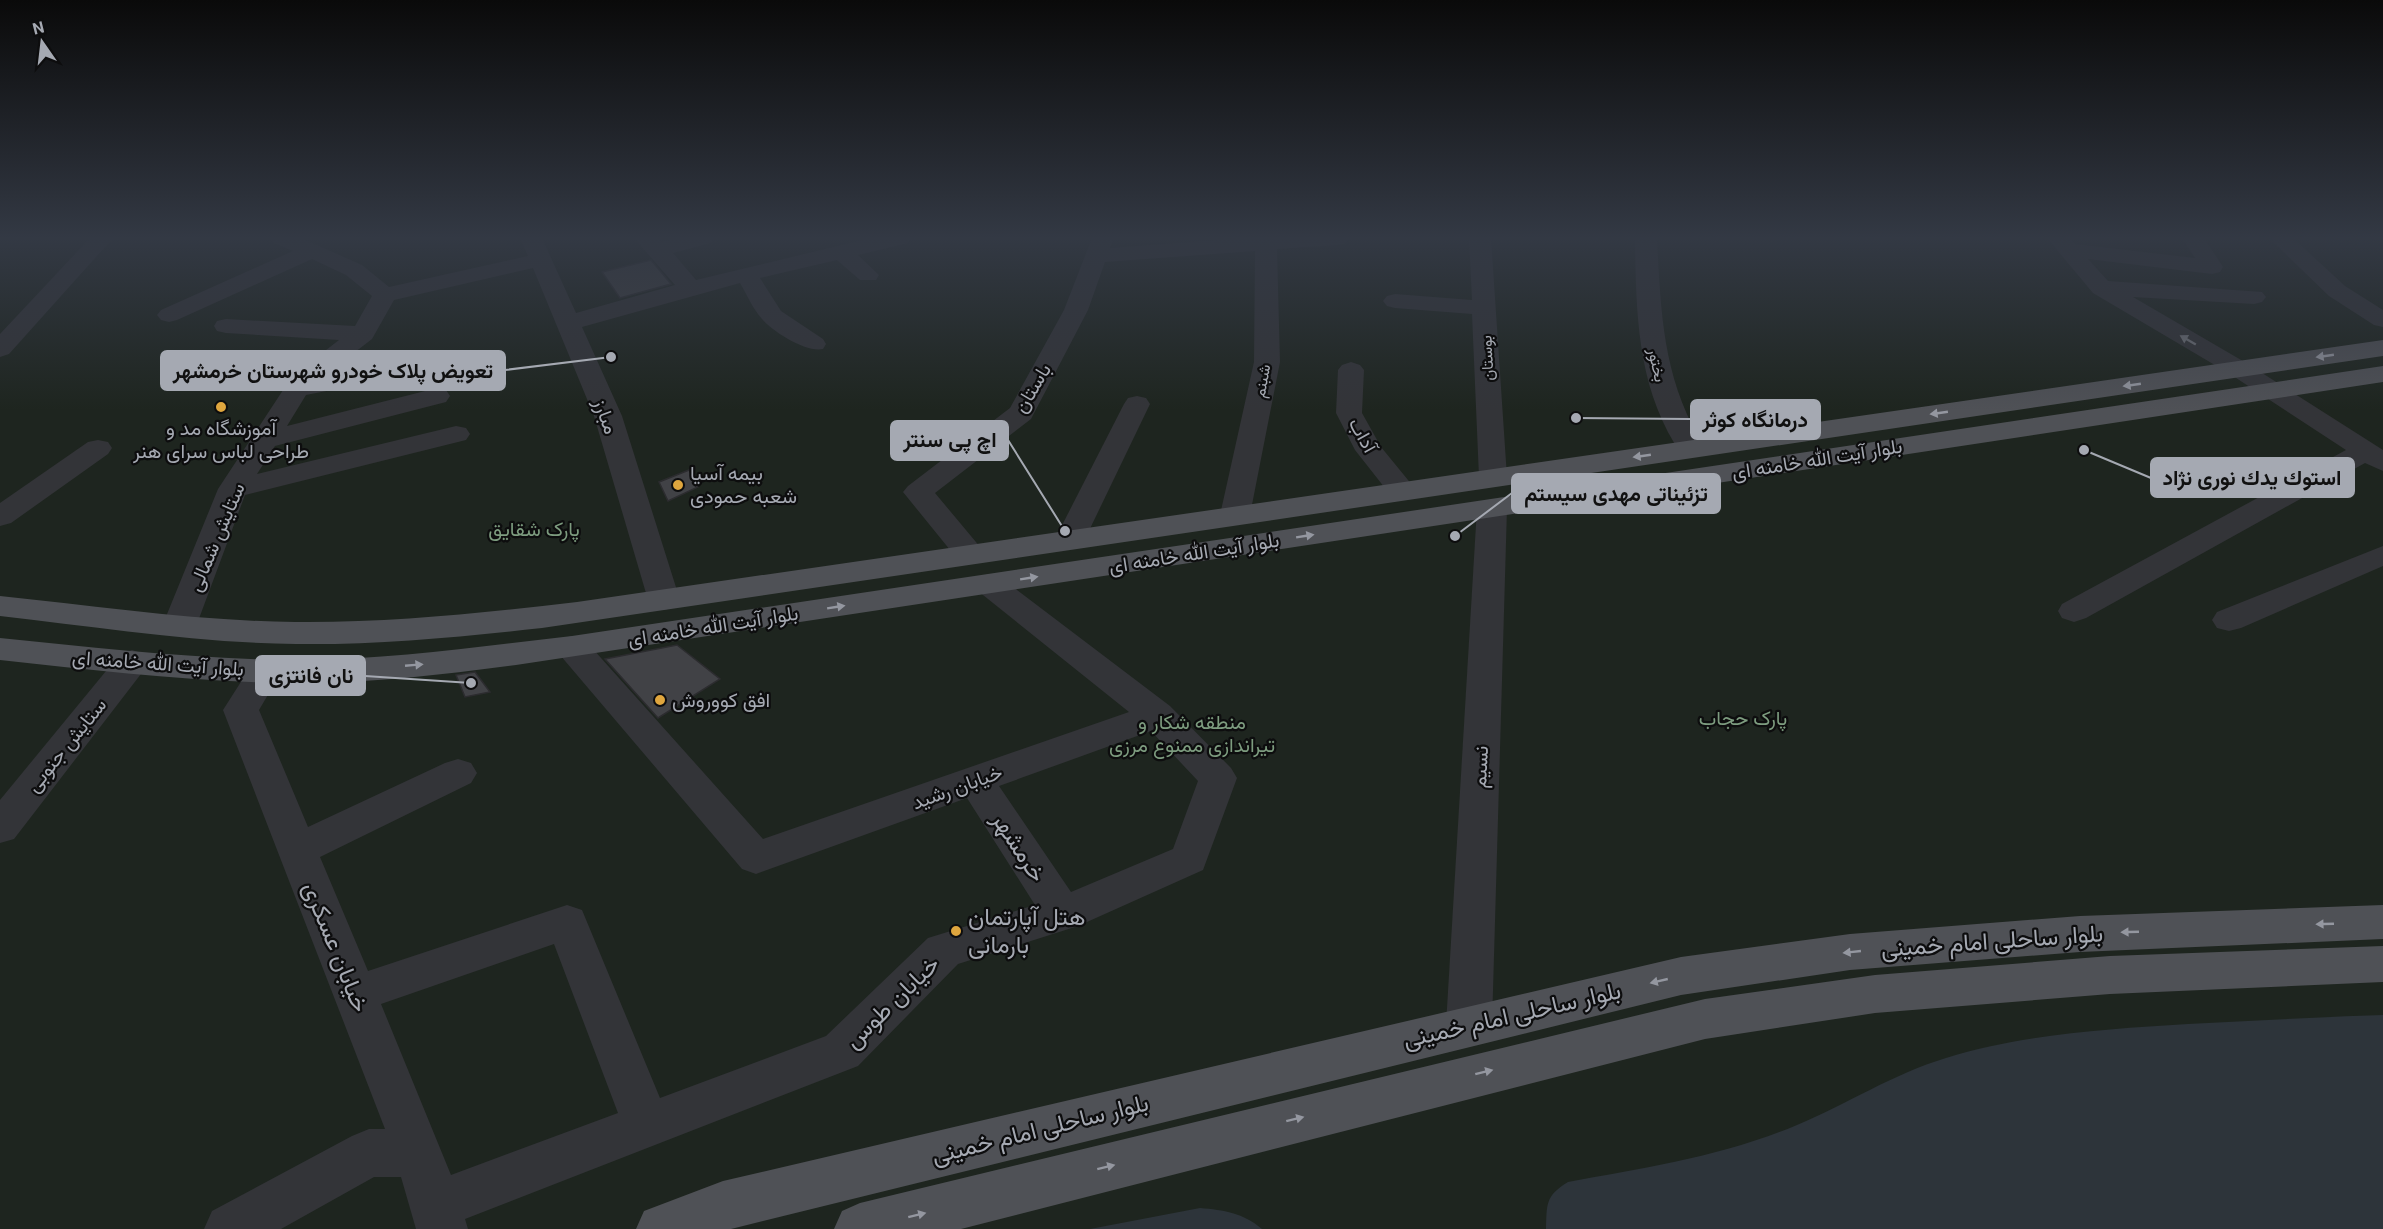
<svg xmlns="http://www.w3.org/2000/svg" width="2383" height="1229" viewBox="0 0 2383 1229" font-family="Roboto,Vazirmatn,sans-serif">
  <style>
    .green { fill: #1e251f }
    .water { fill: #2d343a }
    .building { fill: #414246; stroke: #2c2c2f; stroke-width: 1.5 }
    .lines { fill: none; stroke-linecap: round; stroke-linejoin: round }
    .minor { fill: #333438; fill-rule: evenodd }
    .major { fill: #4f5156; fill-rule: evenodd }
    .oneway { fill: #72747b }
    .oneway2 { fill: #9497a0 }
    .poi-dot { fill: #dfa63e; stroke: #0d0d0e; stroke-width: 2 }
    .labels { text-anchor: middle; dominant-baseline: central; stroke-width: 4.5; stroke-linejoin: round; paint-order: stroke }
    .far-street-label { font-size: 16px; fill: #a5a9b2; stroke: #0d0d0e }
    .street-label { font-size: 20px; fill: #a5a9b2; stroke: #0d0d0e }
    .poi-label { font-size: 20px; fill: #a5a9b2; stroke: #0d0d0e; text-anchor: start }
    .park-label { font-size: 20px; fill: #7d9c7f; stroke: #0d0d0e }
    .near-street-label { font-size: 24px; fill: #a5a9b2; stroke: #0d0d0e }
    .near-poi-label { font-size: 24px; fill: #a5a9b2; stroke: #0d0d0e; text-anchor: start }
    .leader { fill: none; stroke: #a5a9b2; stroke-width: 2 }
    .callout-dot { fill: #a5a9b2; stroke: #0d0d0e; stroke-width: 2 }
    .callout { fill: #a5a9b2; stroke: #a5a9b2; stroke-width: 2 }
    .callout-label { font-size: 21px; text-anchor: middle; font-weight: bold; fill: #111 }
  </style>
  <rect width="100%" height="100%" fill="#121213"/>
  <rect class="green" x="0" y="238" width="2383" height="991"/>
  <g class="water">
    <path d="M 2383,1015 L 2383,1229 L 1546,1229 C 1547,1204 1545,1196 1568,1182 C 1645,1168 1724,1156 1797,1125 C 1847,1104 1893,1074 1946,1058 C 2023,1034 2108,1029 2188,1024 C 2253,1021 2318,1017 2383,1015 Z"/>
    <path d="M 1200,1208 C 1224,1210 1243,1213 1262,1229 L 1090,1229 Z"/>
  </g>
  <g class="building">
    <path d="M 651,260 L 671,284 L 620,298 L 602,272 Z"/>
    <path d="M 689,470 L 698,487 L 668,501 L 659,482 Z"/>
    <path d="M 677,645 L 720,679 L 658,718 L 605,659 Z"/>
    <path d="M 475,672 L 490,692 L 465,697 L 456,675 Z"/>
  </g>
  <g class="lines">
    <g class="minor">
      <path d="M 90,238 L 113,238 L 9,354 L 0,357 L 0,334 Z"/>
      <path d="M 271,238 L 301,238 L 362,265 L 389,287 L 528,256 L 520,238 L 542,238 L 576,313 L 675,285 L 634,238 L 658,238 L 662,242 L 676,238 L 714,238 L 711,243 L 673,253 L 696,280 L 871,238 L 911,238 L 908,243 L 858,255 L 879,275 L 876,280 L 860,280 L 837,260 L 760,278 L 781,311 L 823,339 L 826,344 L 823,349 C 807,353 773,332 762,319 C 753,309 747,295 740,283 L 582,327 L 622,416 L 680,600 L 676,607 L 664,610 L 652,607 L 648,600 L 594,416 L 533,268 L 394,300 L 372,339 L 324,376 L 414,359 L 423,362 L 427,367 L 423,372 L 306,395 L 287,426 L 437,388 L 446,390 L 450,396 L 446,402 L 275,446 L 257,474 L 456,426 L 466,428 L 470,434 L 466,440 L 245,495 L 197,624 L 192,632 L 180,635 L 168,632 L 163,624 L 218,489 L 287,384 L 299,371 L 339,340 L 226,333 L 217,331 L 214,326 L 217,321 L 226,319 L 355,326 L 372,296 L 346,275 L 312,259 L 177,320 L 169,322 L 161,320 L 157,315 L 161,310 L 293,251 L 274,243 Z"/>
      <path d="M 1092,238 L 1114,238 L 1110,248 L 1245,238 L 1349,238 L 1346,243 L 1338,245 L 1277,249 L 1280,362 L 1250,515 L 1246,521 L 1235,524 L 1224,521 L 1220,515 L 1254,362 L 1255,251 L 1105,262 L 1088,310 L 1031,419 L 935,493 L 986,554 L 981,561 L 970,563 L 959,561 L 903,492 L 908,486 L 1010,408 L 1064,310 Z"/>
      <path d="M 1469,238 L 1491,238 L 1507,477 L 1503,483 L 1493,486 L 1483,483 L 1479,477 L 1472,314 L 1395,308 L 1387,306 L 1383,301 L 1387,296 L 1395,294 L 1472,300 Z"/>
      <path d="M 1635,238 L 1657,238 C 1661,316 1663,382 1706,449 L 1702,455 L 1692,457 L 1682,455 C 1637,390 1636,315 1635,238 Z"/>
      <path d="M 2047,238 L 2070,238 L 2075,244 L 2195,258 L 2182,238 L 2204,238 L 2223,267 L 2220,272 L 2212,274 L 2088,259 L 2108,281 L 2262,292 L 2266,297 L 2262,302 L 2254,304 L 2133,297 L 2248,364 L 2383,450 L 2383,471 L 2365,463 L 2086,618 L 2074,622 L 2062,618 L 2058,611 L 2062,604 L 2346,450 L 2230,374 L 2093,293 Z"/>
      <path d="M 2269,238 L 2293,238 L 2345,286 L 2383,310 L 2383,327 L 2374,325 L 2329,296 Z"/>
      <path d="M 1351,362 L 1360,365 L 1364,370 L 1362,413 L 1381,447 L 1417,491 L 1412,497 L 1402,500 L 1392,497 L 1355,450 L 1336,413 L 1338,370 L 1342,365 Z"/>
      <path d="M 1137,396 L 1146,398 L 1150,404 L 1085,539 L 1081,546 L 1070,548 L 1059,546 L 1055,539 L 1124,404 L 1128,398 Z"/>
      <path d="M 98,440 L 108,442 L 112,448 L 108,454 L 11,523 L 0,526 L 0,503 L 88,442 Z"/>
      <path d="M 1492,499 L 1503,502 L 1507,508 L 1492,1025 L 1485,1039 L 1469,1045 L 1453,1039 L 1446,1025 L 1477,508 L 1481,502 Z"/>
      <path d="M 2383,546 L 2383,566 L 2241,628 L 2229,631 L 2217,628 L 2212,620 L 2217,612 Z"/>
      <path d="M 989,574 L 1000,577 L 1170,706 L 1231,768 L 1237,778 L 1203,870 L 1078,926 L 958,964 L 858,1066 L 465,1219 L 468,1229 L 416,1229 L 401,1177 L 374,1177 L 281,1229 L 204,1229 L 212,1211 L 352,1136 L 369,1129 L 385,1129 L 223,710 L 253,663 L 265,659 L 277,663 L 282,671 L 259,710 L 308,827 L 445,763 L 458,759 L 471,763 L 477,773 L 471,783 L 320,857 L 368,971 L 567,905 L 582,910 L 660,1098 L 826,1036 L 928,938 L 1035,905 L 967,798 L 756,874 L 742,869 L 560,655 L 555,647 L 560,639 L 572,636 L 584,639 L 763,839 L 1129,712 L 978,591 L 973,584 L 978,577 ZM 1151,731 L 1198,781 L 1173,849 L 1071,892 L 999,786 ZM 554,944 L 618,1113 L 451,1175 L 381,1004 Z"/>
      <path d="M 132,650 L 144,654 L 149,662 L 144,670 L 14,839 L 0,843 L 0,800 L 120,654 Z"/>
    </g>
    <g class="major">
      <path d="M 2383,340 L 2383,356 L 542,628 C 460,637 378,645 296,644 C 197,643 98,627 0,616 L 0,596 C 98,606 196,621 295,622 C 389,623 484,613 577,602 Z"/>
      <path d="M 2383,366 L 2383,382 L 516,665 C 446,674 375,683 304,683 C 202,683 101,671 0,660 L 0,638 C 101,648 202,660 304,660 C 394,659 483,646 572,636 Z"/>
      <path d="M 2383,905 L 2383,939 L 2080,952 L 1850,970 L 1681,995 L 731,1229 L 636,1229 L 644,1211 L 723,1181 L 1681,957 L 1850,934 L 2080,916 Z"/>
      <path d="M 2383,946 L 2383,982 L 2110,994 L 1875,1013 L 1705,1039 L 961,1229 L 834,1229 L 842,1211 L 860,1203 L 1705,999 L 1875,975 L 2110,956 Z"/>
    </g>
  </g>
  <defs><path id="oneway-solid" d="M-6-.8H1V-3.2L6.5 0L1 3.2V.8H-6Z" transform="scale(1.5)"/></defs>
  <use class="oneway" href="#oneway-solid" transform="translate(2188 340) rotate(-150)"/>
  <g class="oneway2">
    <use href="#oneway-solid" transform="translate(2325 356) rotate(172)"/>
    <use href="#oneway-solid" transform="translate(2132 385) rotate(172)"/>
    <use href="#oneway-solid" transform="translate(1939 413) rotate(172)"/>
    <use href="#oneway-solid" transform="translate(1642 456) rotate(172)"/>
    <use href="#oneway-solid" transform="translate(1305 536) rotate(-9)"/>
    <use href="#oneway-solid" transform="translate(1029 578) rotate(-9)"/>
    <use href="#oneway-solid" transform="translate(836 607) rotate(-9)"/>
    <use href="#oneway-solid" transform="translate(414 665) rotate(-5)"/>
    <use href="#oneway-solid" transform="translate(2325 924) rotate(178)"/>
    <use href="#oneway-solid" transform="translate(2130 932) rotate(178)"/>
    <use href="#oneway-solid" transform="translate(1852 952) rotate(174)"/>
    <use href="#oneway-solid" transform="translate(1659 981) rotate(167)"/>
    <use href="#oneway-solid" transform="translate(1484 1072) rotate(-14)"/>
    <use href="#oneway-solid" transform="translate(1295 1119) rotate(-14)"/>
    <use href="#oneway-solid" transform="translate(1106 1167) rotate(-14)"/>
    <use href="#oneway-solid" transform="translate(917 1215) rotate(-14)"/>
  </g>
  <linearGradient id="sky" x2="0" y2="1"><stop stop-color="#0a0a0a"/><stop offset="0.58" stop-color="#333944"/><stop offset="1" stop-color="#333944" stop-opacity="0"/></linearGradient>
  <rect width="2383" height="410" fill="url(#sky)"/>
  <g class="poi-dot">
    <circle cx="221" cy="407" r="6"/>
    <circle cx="678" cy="485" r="6"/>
    <circle cx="660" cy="700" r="6"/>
    <circle cx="956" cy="931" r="6"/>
  </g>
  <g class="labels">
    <g class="far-street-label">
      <text transform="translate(1487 358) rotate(-93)">بوستان</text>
      <text transform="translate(1657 365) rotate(78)">بختور</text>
      <text transform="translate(1262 381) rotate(-80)">شبنم</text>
    </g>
    <g class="street-label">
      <text transform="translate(1032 388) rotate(-59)">باستان</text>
      <text transform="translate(606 416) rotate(70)">مبارز</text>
      <text transform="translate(1363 435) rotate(61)">آداب</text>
      <text transform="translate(1817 459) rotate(-9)">بلوار آیت الله خامنه ای</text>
      <text transform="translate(216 537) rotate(-67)">ستایش شمالی</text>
      <text transform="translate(1194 553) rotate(-9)">بلوار آیت الله خامنه ای</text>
      <text transform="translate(713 626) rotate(-9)">بلوار آیت الله خامنه ای</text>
      <text transform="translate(158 663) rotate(4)">بلوار آیت الله خامنه ای</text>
      <text transform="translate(66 745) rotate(-51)">ستایش جنوبی</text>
      <text transform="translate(1480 767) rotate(-87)">نسیم</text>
      <text transform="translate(957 787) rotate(-20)">خیابان رشید</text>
    </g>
    <g class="poi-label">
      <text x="221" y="428" text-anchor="middle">آموزشگاه مد و<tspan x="221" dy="23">طراحی لباس سرای هنر</tspan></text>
      <text x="690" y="473">بیمه آسیا<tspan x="690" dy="23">شعبه حمودی</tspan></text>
      <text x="672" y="700">افق کووروش</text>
    </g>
    <g class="park-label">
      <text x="534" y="529">پارک شقایق</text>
      <text x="1743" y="718">پارک حجاب</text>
      <text x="1192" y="722">منطقه شکار و<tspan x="1192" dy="23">تیراندازی ممنوع مرزی</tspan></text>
    </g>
    <g class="near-street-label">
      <text transform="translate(1019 847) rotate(57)">خرمشهر</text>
      <text transform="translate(1992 941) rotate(-4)">بلوار ساحلی امام خمینی</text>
      <text transform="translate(336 947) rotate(68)">خیابان عسکری</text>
      <text transform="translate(892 1002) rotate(-44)">خیابان طوس</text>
      <text transform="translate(1512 1015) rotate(-13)">بلوار ساحلی امام خمینی</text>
      <text transform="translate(1040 1129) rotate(-14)">بلوار ساحلی امام خمینی</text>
    </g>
    <g class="near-poi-label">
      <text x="968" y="917">هتل آپارتمان<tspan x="968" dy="28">بارمانی</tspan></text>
    </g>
  </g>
  <path class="leader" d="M611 357L505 370M1576 418L1691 419M1065 531L1008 440M2084 450L2151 478M1455 536L1512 493M471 683L365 676"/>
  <g class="callout-dot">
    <circle cx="611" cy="357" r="6"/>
    <circle cx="1576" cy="418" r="6"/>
    <circle cx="1065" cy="531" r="6"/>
    <circle cx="2084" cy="450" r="6"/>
    <circle cx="1455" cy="536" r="6"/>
    <circle cx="471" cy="683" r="6"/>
  </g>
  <g class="callout">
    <rect x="161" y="351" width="344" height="39" rx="6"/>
    <rect x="1691" y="400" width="129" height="39" rx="6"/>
    <rect x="891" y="421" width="117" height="39" rx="6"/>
    <rect x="2151" y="458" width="203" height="39" rx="6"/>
    <rect x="1512" y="474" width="208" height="39" rx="6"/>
    <rect x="256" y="656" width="109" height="39" rx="6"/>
  </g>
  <g class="callout-label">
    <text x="333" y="378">تعویض پلاک خودرو شهرستان خرمشهر</text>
    <text x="1755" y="427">درمانگاه کوثر</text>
    <text x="950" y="447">اچ پی سنتر</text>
    <text x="2252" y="485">استوك يدك نوری نژاد</text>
    <text x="1616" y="501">تزئیناتی مهدی سیستم</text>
    <text x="311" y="683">نان فانتزی</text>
  </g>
  <g transform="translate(42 42) rotate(346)" stroke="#0d0d0e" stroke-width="4.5" paint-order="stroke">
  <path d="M0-4.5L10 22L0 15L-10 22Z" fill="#a5a9b2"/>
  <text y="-9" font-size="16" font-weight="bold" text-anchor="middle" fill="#a5a9b2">N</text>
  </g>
</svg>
